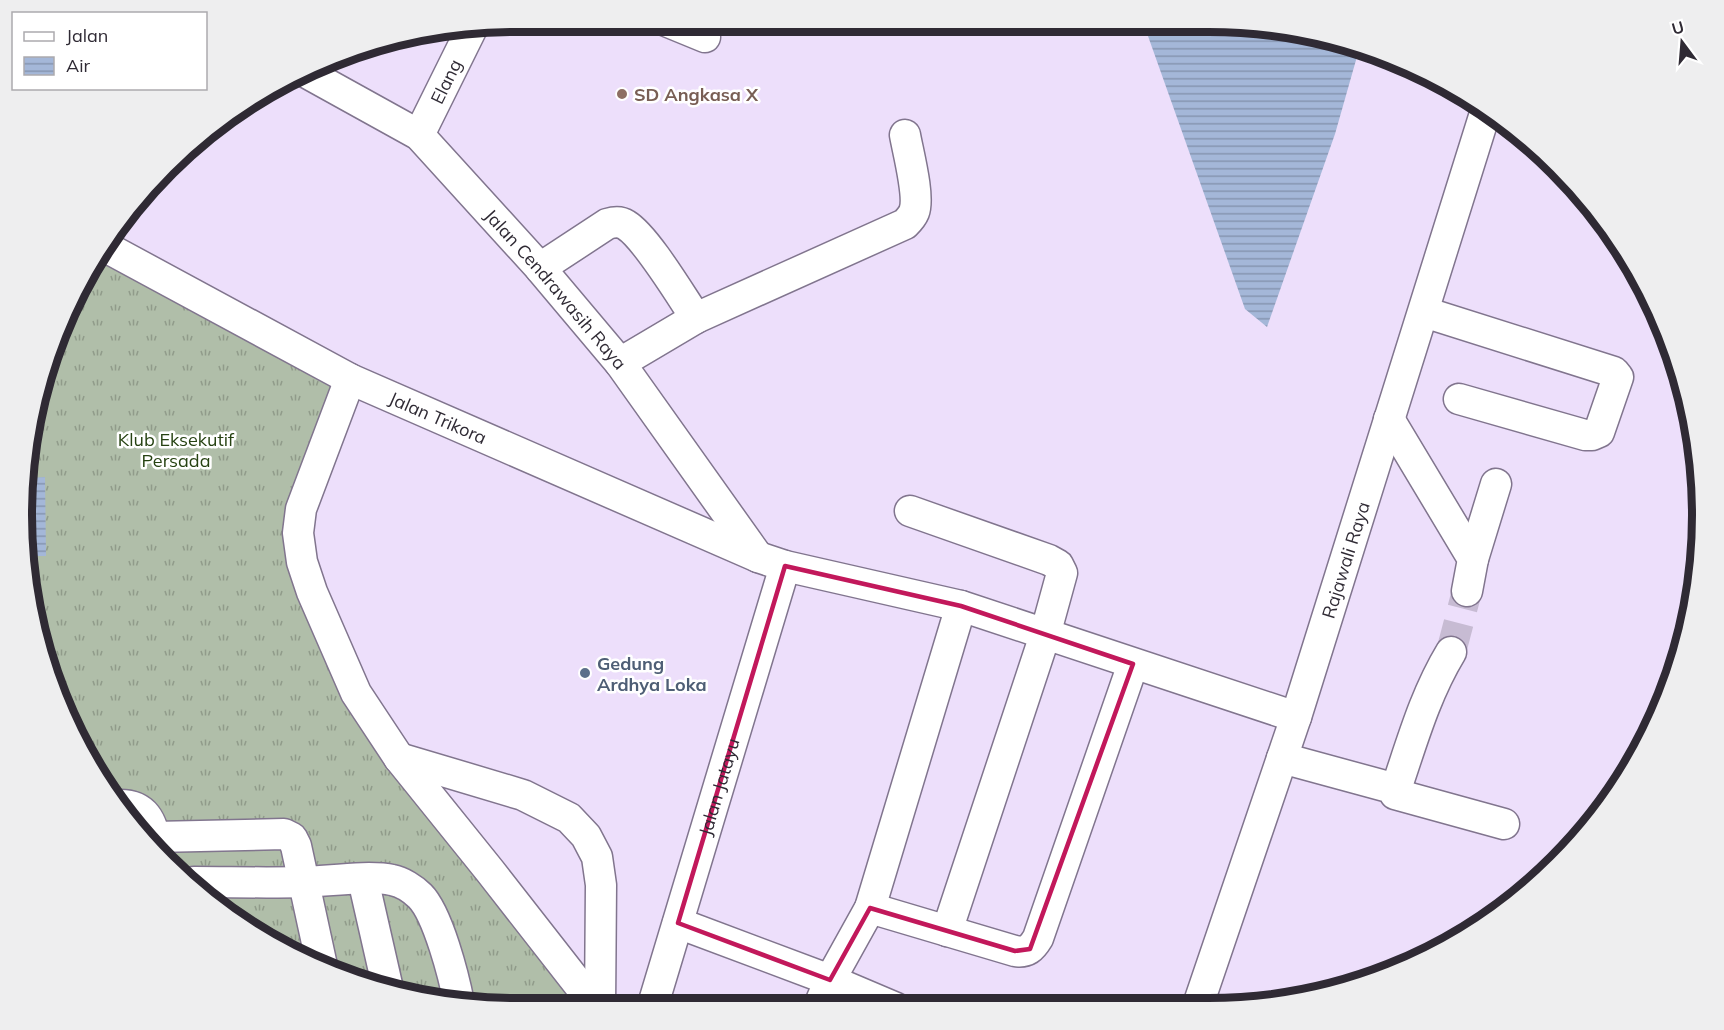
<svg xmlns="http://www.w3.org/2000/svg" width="1724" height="1030" viewBox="0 0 1724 1030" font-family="Mulish,sans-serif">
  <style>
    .grass { fill: url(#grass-tufts) }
    .water { fill: url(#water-rules) }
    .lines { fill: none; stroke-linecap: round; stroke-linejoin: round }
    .minor-tunnel { stroke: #c7bbd3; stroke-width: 30; stroke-dasharray: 30 15; stroke-linecap: butt }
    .minor-casing { stroke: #81758e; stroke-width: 33 }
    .minor { stroke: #fff; stroke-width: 30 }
    .marked { fill: none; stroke: #c2185b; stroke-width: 4.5; stroke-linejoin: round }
    .education-dot { fill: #8d6e63; stroke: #fff; stroke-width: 2 }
    .service-dot { fill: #5c6f8a; stroke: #fff; stroke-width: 2 }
    .labels { text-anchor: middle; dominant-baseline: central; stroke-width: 5; stroke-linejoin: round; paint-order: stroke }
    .street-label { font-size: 18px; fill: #2f2a34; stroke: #fff }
    .education-label { font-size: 18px; font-weight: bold; fill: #785e54; stroke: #fff; text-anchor: start }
    .park-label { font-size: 18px; fill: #264212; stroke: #fff }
    .service-label { font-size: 18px; font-weight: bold; fill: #4e5e75; stroke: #fff; text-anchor: start }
    .rim { fill: none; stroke: #2f2a34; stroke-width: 8 }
  </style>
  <defs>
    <pattern id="grass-tufts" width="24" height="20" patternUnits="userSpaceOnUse" patternTransform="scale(1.5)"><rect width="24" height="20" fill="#b0bea9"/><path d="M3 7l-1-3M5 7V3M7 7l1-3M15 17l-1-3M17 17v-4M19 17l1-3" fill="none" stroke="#909b8a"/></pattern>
    <pattern id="water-rules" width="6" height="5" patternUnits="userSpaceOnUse" patternTransform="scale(1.5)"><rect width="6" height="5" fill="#a4b7d8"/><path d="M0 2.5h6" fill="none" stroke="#8695b0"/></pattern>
  </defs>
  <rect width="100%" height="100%" fill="#eddffb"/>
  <path class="grass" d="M 101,248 L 350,379 L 298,533 L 356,693 L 597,1008 L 482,1008 L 356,983 L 240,926 L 123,815 L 47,673 L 21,515 L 47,357 Z"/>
  <g class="water">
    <path d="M 1143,22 L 1242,22 L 1360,46 L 1335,134 L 1267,327 L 1245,309 Z"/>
    <path d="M 45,477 L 46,556 L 28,556 L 21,515 L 27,478 Z"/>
  </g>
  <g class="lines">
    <path class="minor-tunnel" d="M 1451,652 L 1467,591"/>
    <g class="minor-casing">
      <g id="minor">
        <path d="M 666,21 L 705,37"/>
        <path id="s1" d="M 307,73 L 419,135 L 540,268 L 620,363 L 758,557"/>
        <path id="s2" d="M 419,135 L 472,28"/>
        <path id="s3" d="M 102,245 L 350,379 L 758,557 L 785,566 L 961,606 L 1296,717"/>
        <path d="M 540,268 L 607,224 C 614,222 620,221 626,225 C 646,237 681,296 696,318"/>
        <path d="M 1424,312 L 1614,372 L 1618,377 L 1599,432 L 1592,435 L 1585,435 L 1459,399"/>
        <path d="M 620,363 L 696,318 L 905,224 C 909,220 912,217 914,212 C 920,197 908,152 905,135"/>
        <path d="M 350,379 L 301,509 L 298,533 L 302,562 L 312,592 L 356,693 L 399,758 L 490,871 L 597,1008"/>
        <path d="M 1389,419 L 1473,559 L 1467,591"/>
        <path d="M 910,511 L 1049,560 L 1058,565 L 1062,573 L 1045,635 L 947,931"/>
        <path d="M 1473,559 L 1496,484"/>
        <path d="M 399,758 L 523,795 L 569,818 L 586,836 L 597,857 L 601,885 L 600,1008"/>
        <path d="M 1282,758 L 1396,789 L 1395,794 L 1504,824"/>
        <path d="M 1396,789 C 1412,742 1425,695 1451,652"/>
        <path d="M 118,805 C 145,804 153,821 156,846"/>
        <path d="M 155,837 L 284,834 L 292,838 L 296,846 L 322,966"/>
        <path d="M 363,879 L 388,989"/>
        <path d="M 194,882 C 231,882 268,883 305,882 C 329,881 370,875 392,880 C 402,882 413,889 420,896 C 438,914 454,977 459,1003"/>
        <path d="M 870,908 L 1015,951 C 1027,953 1032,948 1038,938 L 1133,664"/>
        <path d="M 678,923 L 830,980 L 896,1008"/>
        <path id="s4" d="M 652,1008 L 785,566"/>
        <path d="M 818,1008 L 830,980 L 870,908 L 961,606"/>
        <path id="s5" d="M 1197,1008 L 1296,717 L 1487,107"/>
      </g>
    </g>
    <use href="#minor" class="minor"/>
  </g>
  <path class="marked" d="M 785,566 L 961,606 L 1133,664 L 1030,949 L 1015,951 L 870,908 L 830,980 L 678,923 Z"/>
  <circle class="education-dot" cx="622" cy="94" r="6"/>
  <circle class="service-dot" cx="585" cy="673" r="6"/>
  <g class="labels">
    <g class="street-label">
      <text stroke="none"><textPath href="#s2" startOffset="60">Elang</textPath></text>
      <text stroke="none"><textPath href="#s1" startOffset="334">Jalan Cendrawasih Raya</textPath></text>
      <text stroke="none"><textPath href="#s3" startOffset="378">Jalan Trikora</textPath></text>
      <text stroke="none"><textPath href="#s5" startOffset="472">Rajawali Raya</textPath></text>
      <text stroke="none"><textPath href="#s4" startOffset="231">Jalan Jatayu</textPath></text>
    </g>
    <g class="education-label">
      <text x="634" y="94">SD Angkasa X</text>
    </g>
    <g class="park-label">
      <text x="176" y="439">Klub Eksekutif<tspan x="176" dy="21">Persada</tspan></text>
    </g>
    <g class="service-label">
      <text x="597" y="663">Gedung<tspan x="597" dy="21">Ardhya Loka</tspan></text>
    </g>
  </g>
  <path d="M0 0H1724V1030H0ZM515 32H1209A483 483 0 0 1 1692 515V515A483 483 0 0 1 1209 998H515A483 483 0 0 1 32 515V515A483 483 0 0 1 515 32Z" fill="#eeeeef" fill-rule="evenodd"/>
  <path class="rim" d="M515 32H1209A483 483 0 0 1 1692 515V515A483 483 0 0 1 1209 998H515A483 483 0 0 1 32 515V515A483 483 0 0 1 515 32Z"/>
  <rect x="12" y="12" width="195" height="78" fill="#ffffff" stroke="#acaaae" stroke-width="1.5"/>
  <rect x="24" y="32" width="30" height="9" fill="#ffffff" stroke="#acaaae" stroke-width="1.5"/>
  <text x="66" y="42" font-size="18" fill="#2f2a34">Jalan</text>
  <rect x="24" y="57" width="30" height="18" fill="url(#water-rules)" stroke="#acaaae" stroke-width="1.5"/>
  <text x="66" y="72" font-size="18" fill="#2f2a34">Air</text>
  <g transform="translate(1682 42) rotate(344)" stroke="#ffffff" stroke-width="4.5" paint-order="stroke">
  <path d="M0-4.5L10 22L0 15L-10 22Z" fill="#2f2a34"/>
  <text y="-9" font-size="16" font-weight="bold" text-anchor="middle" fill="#2f2a34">U</text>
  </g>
</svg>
